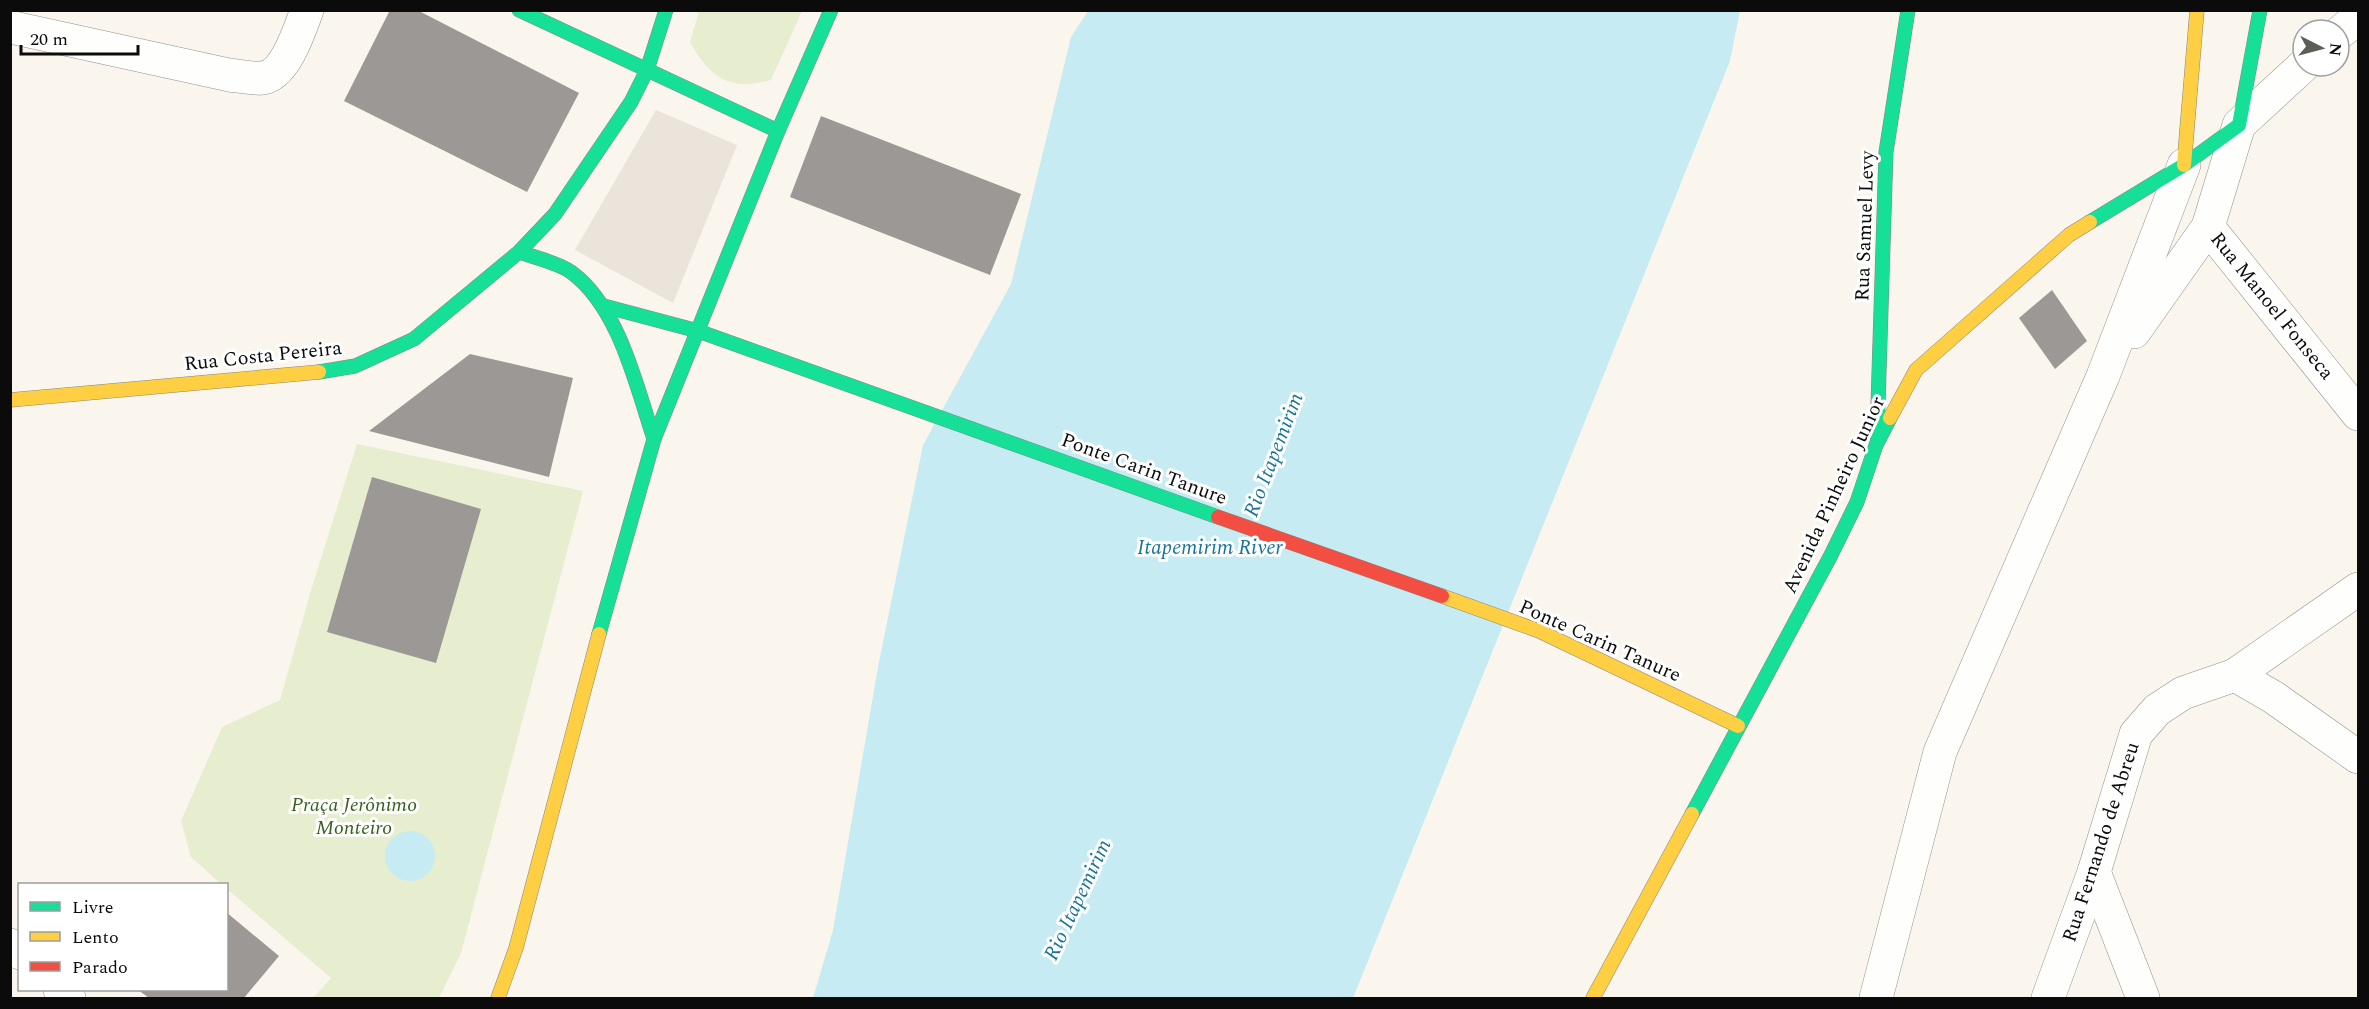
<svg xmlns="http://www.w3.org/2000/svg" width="2369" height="1009" viewBox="0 0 2369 1009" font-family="Spectral,serif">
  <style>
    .green { fill: #e7eecf }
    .plaza { fill: #eae4da }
    .water { fill: #c6ebf2 }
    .building { fill: #9c9895 }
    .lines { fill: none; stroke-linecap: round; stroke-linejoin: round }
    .street-casing { stroke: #93918d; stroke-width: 34 }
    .fast-casing { stroke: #898784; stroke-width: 15 }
    .slow-casing { stroke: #898784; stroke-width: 15 }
    .jam-casing { stroke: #898784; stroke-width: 15 }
    .street { stroke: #fefefc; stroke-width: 33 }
    .fast { stroke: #16e098; stroke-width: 14 }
    .slow { stroke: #ffcf43; stroke-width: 14 }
    .jam { stroke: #f24e42; stroke-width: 14 }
    .labels { text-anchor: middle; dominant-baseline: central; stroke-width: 6; stroke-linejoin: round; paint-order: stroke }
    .street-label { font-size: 20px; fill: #0b0b0b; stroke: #fff }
    .park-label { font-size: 20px; font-style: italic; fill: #36601e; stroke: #fff }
    .water-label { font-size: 21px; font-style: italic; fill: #197598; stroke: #fff }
  </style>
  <rect width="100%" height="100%" fill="#faf6ee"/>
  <g class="green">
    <path d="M 699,11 L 699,10 L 802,11 L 771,80 C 730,92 709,77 690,42 Z"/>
    <path d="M 357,444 L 583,491 L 461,953 L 439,998 L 313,998 L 331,978 L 227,889 L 226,884 L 221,884 L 191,857 L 181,821 L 222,727 L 280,700 L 311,590 Z"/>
  </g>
  <path class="plaza" d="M 656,110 L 737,145 L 673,303 L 575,250 Z"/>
  <g class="water">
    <path d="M 1088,11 L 1740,11 L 1730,61 L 1353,998 L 813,998 L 833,930 L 878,667 L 923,445 L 1011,284 L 1071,37 Z"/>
    <circle cx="410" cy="856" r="25"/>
  </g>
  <g class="building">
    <path d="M 390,10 L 417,10 L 579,93 L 527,192 L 344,101 Z"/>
    <path d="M 821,116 L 1021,194 L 990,275 L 790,197 Z"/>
    <path d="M 2052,290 L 2087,341 L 2055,369 L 2019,318 Z"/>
    <path d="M 470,354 L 573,378 L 549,477 L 369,431 Z"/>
    <path d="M 372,477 L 481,509 L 436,663 L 327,632 Z"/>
    <path d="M 226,912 L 279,956 L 244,998 L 149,998 L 138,990 L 226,990 Z"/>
  </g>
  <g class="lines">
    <g class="street-casing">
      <g id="street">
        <path d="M 10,27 L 229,75 C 239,76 252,79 262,78 C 285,76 300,29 307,10"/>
        <path d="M 2339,33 L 2358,18"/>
        <path d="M 2208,227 L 2358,414"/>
        <path d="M 2134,332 L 2208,227 L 2239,125 L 2303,66"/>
        <path d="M 2235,675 L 2273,697 L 2358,757"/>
        <path d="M 2094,872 L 2143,998"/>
        <path d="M 10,945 L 20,953"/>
        <path d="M 60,990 L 69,998"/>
        <path d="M 1876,998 L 1940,752 L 2103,376 L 2184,165"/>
        <path d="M 2048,998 L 2094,872 L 2136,734 L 2157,710 L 2183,693 L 2235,675 L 2358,589"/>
      </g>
    </g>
    <g class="fast-casing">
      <g id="fast">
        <path d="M 519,10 L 778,131"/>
        <path d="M 2090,222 L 2184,165 L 2239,125 L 2260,10"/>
        <path d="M 519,252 C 533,257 559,263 571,272 C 619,307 636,385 654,439"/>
        <path d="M 604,306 L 698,331 L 1218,517"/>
        <path d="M 319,372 L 355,366 L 414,339 L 519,252 L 555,214 L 631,102 L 647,70 L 666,10"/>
        <path d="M 1877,436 L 1886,152 L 1908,10"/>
        <path d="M 599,634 L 654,439 L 778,131 L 831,10"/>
        <path d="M 1692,814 L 1831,555 L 1857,502 L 1876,445 L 1890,418"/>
      </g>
    </g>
    <g class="slow-casing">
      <g id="slow">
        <path d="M 2184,165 L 2197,10"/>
        <path d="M 10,400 L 319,372"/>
        <path d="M 1890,418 L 1916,370 L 2069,235 L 2090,222"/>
        <path d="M 1442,596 L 1539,631 L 1738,726"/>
        <path d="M 498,998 L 516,948 L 599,634"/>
        <path d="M 1593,998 L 1692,814"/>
      </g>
    </g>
    <g class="jam-casing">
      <path id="jam" d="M 1218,517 L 1442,596"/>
    </g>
    <use href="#street" class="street"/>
    <use href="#fast" class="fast"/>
    <use href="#slow" class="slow"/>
    <use href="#jam" class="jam"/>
  </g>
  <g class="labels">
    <g class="street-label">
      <text transform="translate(1865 226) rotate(-88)">Rua Samuel Levy</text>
      <text transform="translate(2272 306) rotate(51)">Rua Manoel Fonseca</text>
      <text transform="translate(263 356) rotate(-6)">Rua Costa Pereira</text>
      <text transform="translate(1144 469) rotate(20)">Ponte Carin Tanure</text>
      <text transform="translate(1834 495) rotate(-65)">Avenida Pinheiro Junior</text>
      <text transform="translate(1600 641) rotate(24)">Ponte Carin Tanure</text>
      <text transform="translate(2101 842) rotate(-72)">Rua Fernando de Abreu</text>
    </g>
    <g class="park-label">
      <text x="354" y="805">Praça Jerônimo<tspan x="354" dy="23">Monteiro</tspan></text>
    </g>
    <g class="water-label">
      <text transform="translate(1274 455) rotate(-69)">Rio Itapemirim</text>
      <text x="1210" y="548">Itapemirim River</text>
      <text transform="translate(1078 900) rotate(-65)">Rio Itapemirim</text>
    </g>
  </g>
  <rect width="2369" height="1009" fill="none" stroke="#0b0b0b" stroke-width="24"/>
  <rect x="18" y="883" width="210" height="108" fill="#ffffff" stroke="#9d9d9d" stroke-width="1.5"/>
  <rect x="30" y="902" width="30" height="9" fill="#16e098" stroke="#9d9d9d" stroke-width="1.5"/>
  <text x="72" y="913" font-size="18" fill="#0b0b0b">Livre</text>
  <rect x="30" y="932" width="30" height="9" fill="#ffcf43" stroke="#9d9d9d" stroke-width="1.5"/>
  <text x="72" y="943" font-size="18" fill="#0b0b0b">Lento</text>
  <rect x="30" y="962" width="30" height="9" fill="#f24e42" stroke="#9d9d9d" stroke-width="1.5"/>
  <text x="72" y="973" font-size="18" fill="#0b0b0b">Parado</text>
  <g transform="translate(2321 48) rotate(96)"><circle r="28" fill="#ffffff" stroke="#9d9d9d" stroke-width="1.5"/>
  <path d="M0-4.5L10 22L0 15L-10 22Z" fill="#5f5d5a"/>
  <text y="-9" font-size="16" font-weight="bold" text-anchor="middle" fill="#0b0b0b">N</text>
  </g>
  <path d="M21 45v9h117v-9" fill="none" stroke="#0b0b0b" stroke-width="3"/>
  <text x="30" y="45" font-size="18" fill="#0b0b0b" stroke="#ffffff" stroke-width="4.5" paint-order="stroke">20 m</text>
</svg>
